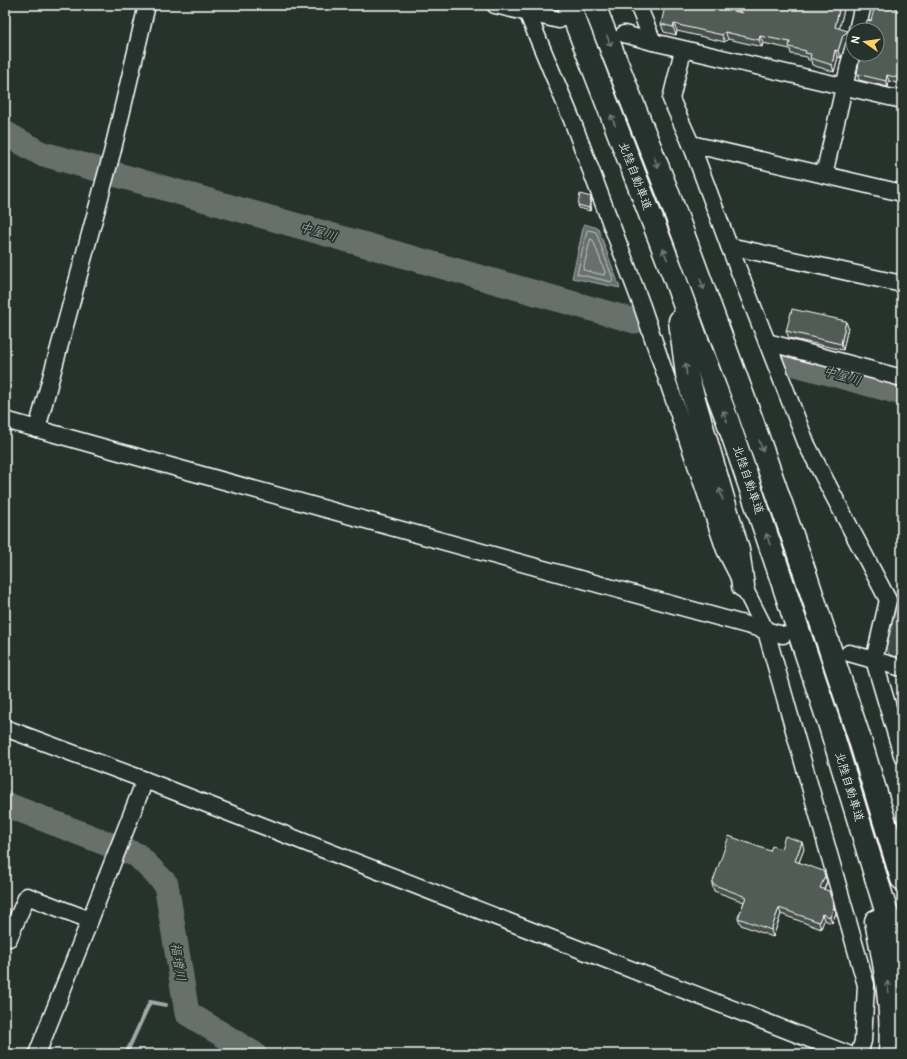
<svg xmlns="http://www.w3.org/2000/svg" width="907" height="1059" viewBox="0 0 907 1059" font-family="Pangolin,'Klee One',sans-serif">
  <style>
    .green { fill: #3e4944; stroke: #9ea4a2 }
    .water { fill: #67706c; stroke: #a4a9a7 }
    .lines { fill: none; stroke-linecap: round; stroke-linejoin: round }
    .shore { stroke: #c2c6c4; stroke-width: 1 }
    .stream { stroke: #a4a9a7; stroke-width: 4 }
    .river { stroke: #67706c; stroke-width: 25 }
    .minor-casing { stroke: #fff; stroke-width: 19 }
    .motorway-casing { stroke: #fff; stroke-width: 25 }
    .minor { stroke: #26332d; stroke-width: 16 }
    .motorway { stroke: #26332d; stroke-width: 22 }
    .wall { fill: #464f4b; stroke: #fff }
    .shaded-wall { fill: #39403d; stroke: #fff }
    .building { fill: #515c57; stroke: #fff }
    .oneway { stroke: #727a76 }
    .labels { text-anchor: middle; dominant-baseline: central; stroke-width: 3.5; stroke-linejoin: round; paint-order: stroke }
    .street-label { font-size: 12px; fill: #fff; stroke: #26332d }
    .water-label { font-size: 13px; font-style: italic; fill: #b3b8b6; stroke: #26332d }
  </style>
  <rect width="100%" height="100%" fill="#26332d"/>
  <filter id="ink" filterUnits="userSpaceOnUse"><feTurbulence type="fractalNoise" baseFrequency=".025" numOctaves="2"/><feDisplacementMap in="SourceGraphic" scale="8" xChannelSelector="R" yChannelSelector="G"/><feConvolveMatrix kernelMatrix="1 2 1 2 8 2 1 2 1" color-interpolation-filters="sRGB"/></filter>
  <g filter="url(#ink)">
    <path class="green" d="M 892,590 L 902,593 L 902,660 L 891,657 L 886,648 L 898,600 Z"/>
    <path class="water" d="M 584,224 L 598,228 L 620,288 L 572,278 Z"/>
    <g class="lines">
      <g class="shore">
        <path d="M 589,230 L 596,232 L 613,279 L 612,282 L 577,274 L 587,231 Z"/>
        <path d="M 591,239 L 593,240 L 605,272 L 604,275 L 583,270 L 590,241 Z"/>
      </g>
      <g class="stream">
        <path d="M 178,1008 L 187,1013"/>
        <path d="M 126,1054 L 150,1002 L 166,1005"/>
        <path d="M 250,1054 L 251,1052"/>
      </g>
      <g class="river">
        <path d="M 5,133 L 40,153 L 635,321"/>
        <path d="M 781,360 L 902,393"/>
        <path d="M 5,804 L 108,844"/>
        <path d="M 126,851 L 137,855 L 166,884 L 187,1013 L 254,1054"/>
      </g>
      <g class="minor-casing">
        <g id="minor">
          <path d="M 495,5 L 559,20"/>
          <path d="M 524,5 L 572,120 L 642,306 L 725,550 L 766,631 L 866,985 L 863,1041 L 859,1054"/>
          <path d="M 638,5 L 653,42"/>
          <path d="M 857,30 L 863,5"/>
          <path d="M 624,34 L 653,42 L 902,100"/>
          <path d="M 683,50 L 671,99 L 691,144 L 729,246 L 767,342 L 902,378"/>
          <path d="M 691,144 L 902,193"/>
          <path d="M 824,175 L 853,48"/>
          <path d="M 729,246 L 902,284"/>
          <path d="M 767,342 L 807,445 L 888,600 L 874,660 L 902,755"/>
          <path d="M 5,420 L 195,473 L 783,635"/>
          <path d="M 37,429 L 112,153 L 147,5"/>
          <path d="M 849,653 L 902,668"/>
          <path d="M 5,728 L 145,780 L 848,1054"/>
          <path d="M 5,937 L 9,938 L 27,896 L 90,920 L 145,780"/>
          <path d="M 37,1054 L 90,920"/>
        </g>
      </g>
      <g class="motorway-casing">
        <g id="motorway">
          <path d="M 569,5 L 675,279 L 698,343 L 727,419 L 775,560 L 830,726 L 902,963"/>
          <path d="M 594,5 L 668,193 L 749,412 L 798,552 L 859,737 L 902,879"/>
          <path d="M 680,321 L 687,375 L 738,550 L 743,586"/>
          <path d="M 876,921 C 885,965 893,1008 890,1054"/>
        </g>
      </g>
      <use href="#minor" class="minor"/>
      <use href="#motorway" class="motorway"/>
    </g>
    <g class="wall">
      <path d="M 719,5 L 845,5 L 839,29 L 851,32 L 853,37 L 853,39 L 850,39 L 846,42 L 841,58 L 838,57 L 834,72 L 812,65 L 811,60 L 808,60 L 807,57 L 791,54 L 790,49 L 763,43 L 762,47 L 728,39 L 725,42 L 677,31 L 676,35 L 664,32 L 661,24 L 726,9 Z"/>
      <path d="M 899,9 L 902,9 L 902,84 L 889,81 L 888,87 L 859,80 L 857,74 L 859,62 L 857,56 L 877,54 L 871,21 Z"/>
      <path d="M 592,200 L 590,211 L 579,208 L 578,205 Z"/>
      <path d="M 848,327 L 843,350 L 789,338 L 786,331 Z"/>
      <path d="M 781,849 L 804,849 L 799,862 L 827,882 L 824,890 L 829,891 L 836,913 L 832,923 L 824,920 L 821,929 L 781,914 L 773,937 L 741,925 L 738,918 L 744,902 L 714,891 L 712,884 L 770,851 Z"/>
    </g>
    <g class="shaded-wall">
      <path d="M 840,5 L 845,5 L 838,35 L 835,27 Z"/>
      <path d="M 896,5 L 900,5 L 898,14 L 895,8 Z"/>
      <path d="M 674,24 L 677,31 L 676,35 L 673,27 Z"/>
      <path d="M 725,32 L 728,39 L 725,42 L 722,35 Z"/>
      <path d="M 847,32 L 850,39 L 846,42 L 841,58 L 838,51 L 843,35 Z"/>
      <path d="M 760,36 L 763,43 L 762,47 L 759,40 Z"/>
      <path d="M 835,50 L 838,57 L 834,72 L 832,65 Z"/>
      <path d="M 887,75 L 889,81 L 888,87 L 886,81 Z"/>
      <path d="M 591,197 L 592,200 L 590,211 L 589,208 Z"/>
      <path d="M 846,321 L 848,327 L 843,350 L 841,344 Z"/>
      <path d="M 802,842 L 804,849 L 797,867 L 795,861 Z"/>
      <path d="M 823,871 L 827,882 L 822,894 L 820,888 Z"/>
      <path d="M 829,891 L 836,913 L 832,923 L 830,917 Z"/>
      <path d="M 779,908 L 781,914 L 773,937 L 771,930 Z"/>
      <path d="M 822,914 L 824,920 L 821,929 L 819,922 Z"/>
    </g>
    <g class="building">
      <path d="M 667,5 L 708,5 L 742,13 L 728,5 L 840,5 L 835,27 L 851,32 L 847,32 L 843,35 L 838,51 L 835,50 L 832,65 L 810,58 L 811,54 L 805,53 L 806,51 L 789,47 L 790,42 L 760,36 L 759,40 L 725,32 L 722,35 L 674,24 L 673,27 L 661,24 L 665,6 Z"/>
      <path d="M 875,5 L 896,5 L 895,8 L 902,9 L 902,79 L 887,75 L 886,81 L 857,74 L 860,57 L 857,56 L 858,54 L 877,54 L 877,30 L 865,30 L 867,20 L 871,21 Z"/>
      <path d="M 580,194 L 591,197 L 589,208 L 578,205 Z"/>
      <path d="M 792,309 L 846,321 L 841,344 L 786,331 Z"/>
      <path d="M 729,836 L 770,851 L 772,846 L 781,849 L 785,836 L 802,842 L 795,861 L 823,871 L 825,876 L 820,888 L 829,891 L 834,907 L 830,917 L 822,914 L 819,922 L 779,908 L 771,930 L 738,918 L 746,897 L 712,884 Z"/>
    </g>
    <defs><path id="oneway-shaft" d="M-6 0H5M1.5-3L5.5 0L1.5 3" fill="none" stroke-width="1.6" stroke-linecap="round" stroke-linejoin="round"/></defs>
    <g class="oneway">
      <use href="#oneway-shaft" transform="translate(609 41) rotate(69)"/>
      <use href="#oneway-shaft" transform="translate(613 120) rotate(-111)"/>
      <use href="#oneway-shaft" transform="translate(656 162) rotate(69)"/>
      <use href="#oneway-shaft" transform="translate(665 254) rotate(-112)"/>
      <use href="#oneway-shaft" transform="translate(702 284) rotate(70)"/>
      <use href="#oneway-shaft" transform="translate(686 369) rotate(-97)"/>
      <use href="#oneway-shaft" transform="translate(725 416) rotate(-111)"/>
      <use href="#oneway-shaft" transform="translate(761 446) rotate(71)"/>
      <use href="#oneway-shaft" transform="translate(721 494) rotate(-106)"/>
      <use href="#oneway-shaft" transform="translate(768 539) rotate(-109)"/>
      <use href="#oneway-shaft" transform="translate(888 987) rotate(-96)"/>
    </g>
  </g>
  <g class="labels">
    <g class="street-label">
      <text transform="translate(635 176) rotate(69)">北陸自動車道</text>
      <text transform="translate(748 480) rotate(71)">北陸自動車道</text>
      <text transform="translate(849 787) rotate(73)">北陸自動車道</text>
    </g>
    <g class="water-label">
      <text transform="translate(318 232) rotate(16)">中屋川</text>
      <text transform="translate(842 376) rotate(16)">中屋川</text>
      <text transform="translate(178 962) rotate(81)">福増川</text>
    </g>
  </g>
  <rect width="907" height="1059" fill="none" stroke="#26332d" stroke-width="20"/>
  <rect x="10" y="10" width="887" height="1039" fill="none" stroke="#fff" stroke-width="1.5" filter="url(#ink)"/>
  <g transform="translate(865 42) rotate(283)"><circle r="19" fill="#26332d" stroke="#7d8581"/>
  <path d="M0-3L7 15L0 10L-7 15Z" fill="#ffd166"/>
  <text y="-6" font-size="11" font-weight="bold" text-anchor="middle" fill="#ffffff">N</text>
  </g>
</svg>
